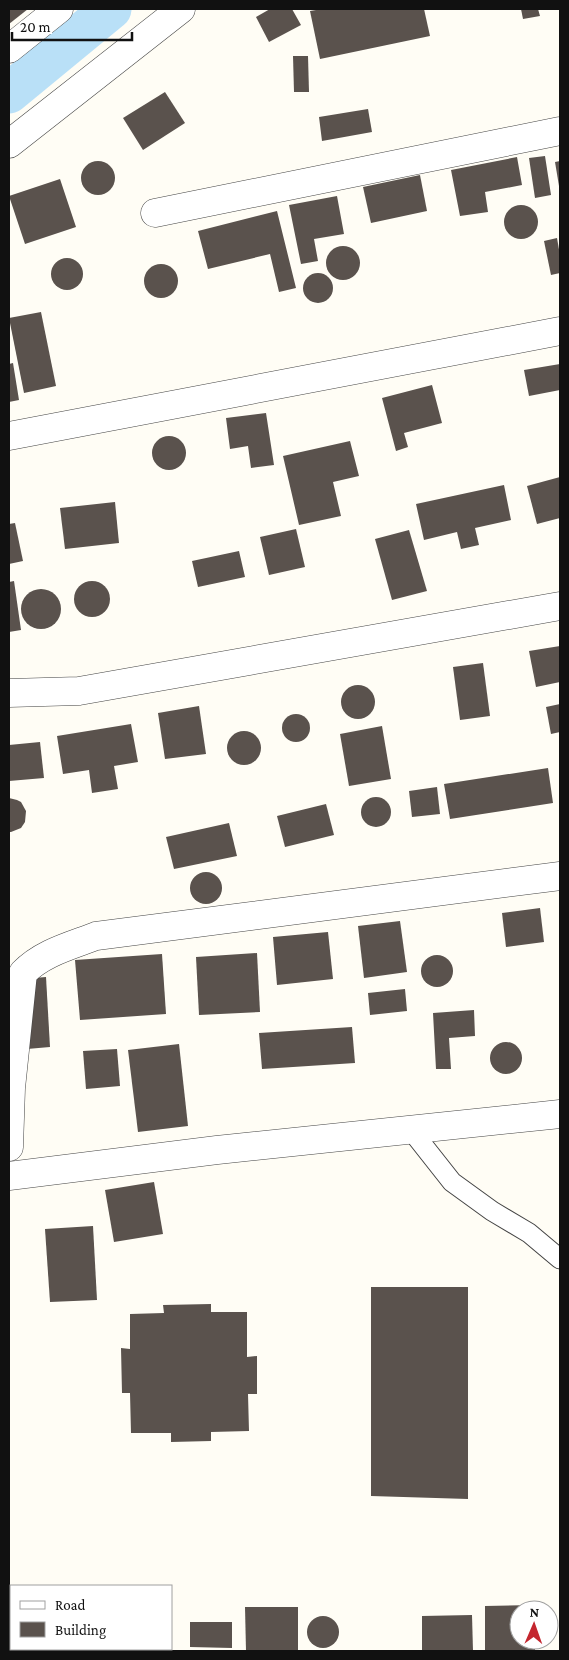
<svg xmlns="http://www.w3.org/2000/svg" width="569" height="1660" viewBox="0 0 569 1660" font-family="'Crimson Pro',serif">
  <style>
    .lines { fill: none; stroke-linecap: round; stroke-linejoin: round }
    .canal { stroke: #b9e0f7; stroke-width: 41 }
    .building { fill: #5a524d }
    .service-casing { stroke: #444; stroke-width: 21 }
    .minor-casing { stroke: #444; stroke-width: 29 }
    .service { stroke: #fff; stroke-width: 19 }
    .minor { stroke: #fff; stroke-width: 28 }
  </style>
  <rect width="100%" height="100%" fill="#fffdf5"/>
  <g class="lines">
    <path class="canal" d="M 9,93 L 111,9"/>
  </g>
  <g class="building">
    <path d="M 9,9 L 28,9 L 9,24 Z"/>
    <path d="M 270,9 L 292,9 L 301,25 L 269,42 L 256,17 Z"/>
    <path d="M 322,9 L 424,9 L 430,36 L 320,59 L 310,11 Z"/>
    <path d="M 521,9 L 538,9 L 540,16 L 523,19 Z"/>
    <path d="M 293,56 L 308,56 L 309,92 L 294,92 Z"/>
    <path d="M 165,92 L 185,123 L 143,150 L 123,118 Z"/>
    <path d="M 368,109 L 372,132 L 322,141 L 319,117 Z"/>
    <path d="M 545,156 L 551,195 L 535,198 L 529,158 Z"/>
    <path d="M 517,157 L 522,185 L 485,192 L 488,212 L 460,216 L 451,170 Z"/>
    <circle cx="98" cy="178" r="17"/>
    <path d="M 560,161 L 560,186 L 559,186 L 555,162 Z"/>
    <path d="M 420,175 L 427,211 L 371,223 L 363,187 Z"/>
    <path d="M 60,179 L 76,227 L 25,244 L 9,196 Z"/>
    <path d="M 337,196 L 344,234 L 314,239 L 318,261 L 301,264 L 289,205 Z"/>
    <circle cx="521" cy="222" r="17"/>
    <path d="M 277,211 L 296,288 L 279,292 L 270,254 L 208,269 L 198,231 Z"/>
    <path d="M 557,238 L 560,255 L 560,273 L 551,275 L 544,241 Z"/>
    <circle cx="343" cy="263" r="17"/>
    <circle cx="67" cy="274" r="16"/>
    <circle cx="161" cy="281" r="17"/>
    <circle cx="318" cy="288" r="15"/>
    <path d="M 41,312 L 56,386 L 24,393 L 9,318 Z"/>
    <path d="M 13,363 L 19,400 L 9,402 L 9,364 Z"/>
    <path d="M 560,364 L 560,390 L 529,396 L 524,370 Z"/>
    <path d="M 432,385 L 442,423 L 404,433 L 408,447 L 396,451 L 382,398 Z"/>
    <path d="M 266,413 L 274,465 L 251,468 L 248,446 L 230,449 L 226,418 Z"/>
    <circle cx="169" cy="453" r="17"/>
    <path d="M 350,441 L 359,476 L 333,482 L 341,516 L 299,525 L 283,456 Z"/>
    <path d="M 560,477 L 560,518 L 537,524 L 527,486 Z"/>
    <path d="M 504,485 L 511,520 L 475,528 L 479,545 L 461,549 L 457,532 L 424,540 L 416,504 Z"/>
    <path d="M 115,502 L 119,543 L 65,549 L 60,508 Z"/>
    <path d="M 15,523 L 23,561 L 9,564 L 9,524 Z"/>
    <path d="M 296,529 L 305,567 L 269,575 L 260,537 Z"/>
    <path d="M 409,530 L 427,591 L 392,600 L 375,539 Z"/>
    <path d="M 239,551 L 245,577 L 198,587 L 192,561 Z"/>
    <circle cx="92" cy="599" r="18"/>
    <path d="M 14,581 L 21,630 L 9,632 L 9,582 Z"/>
    <circle cx="41" cy="609" r="20"/>
    <path d="M 560,646 L 560,682 L 536,687 L 529,651 Z"/>
    <path d="M 483,663 L 490,716 L 460,720 L 453,667 Z"/>
    <circle cx="358" cy="702" r="17"/>
    <path d="M 560,704 L 560,732 L 551,734 L 546,707 Z"/>
    <path d="M 199,706 L 206,754 L 165,759 L 158,713 Z"/>
    <circle cx="296" cy="728" r="14"/>
    <path d="M 131,724 L 138,762 L 114,766 L 118,789 L 92,793 L 89,770 L 63,774 L 57,736 Z"/>
    <path d="M 382,726 L 391,779 L 349,786 L 340,734 Z"/>
    <circle cx="244" cy="748" r="17"/>
    <path d="M 40,742 L 44,778 L 9,781 L 9,745 Z"/>
    <path d="M 548,768 L 553,803 L 450,819 L 444,784 Z"/>
    <path d="M 437,787 L 440,814 L 412,817 L 409,791 Z"/>
    <circle cx="376" cy="812" r="15"/>
    <path d="M 9,798 L 17,800 L 21,802 L 26,811 L 25,822 L 21,828 L 11,832 L 9,832 Z"/>
    <path d="M 326,804 L 334,835 L 285,847 L 277,816 Z"/>
    <path d="M 229,823 L 237,856 L 174,869 L 166,837 Z"/>
    <circle cx="206" cy="888" r="16"/>
    <path d="M 540,908 L 544,942 L 506,947 L 502,913 Z"/>
    <path d="M 400,921 L 407,972 L 364,978 L 358,926 Z"/>
    <path d="M 328,932 L 333,979 L 277,985 L 273,937 Z"/>
    <path d="M 257,953 L 260,1012 L 199,1015 L 196,957 Z"/>
    <path d="M 162,954 L 166,1014 L 80,1020 L 75,960 Z"/>
    <circle cx="437" cy="971" r="16"/>
    <path d="M 46,977 L 50,1047 L 27,1049 L 22,979 Z"/>
    <path d="M 405,989 L 407,1011 L 370,1015 L 368,993 Z"/>
    <path d="M 474,1010 L 475,1036 L 449,1038 L 451,1069 L 436,1069 L 433,1013 Z"/>
    <path d="M 352,1027 L 355,1063 L 262,1069 L 259,1033 Z"/>
    <circle cx="506" cy="1058" r="16"/>
    <path d="M 179,1044 L 188,1126 L 138,1132 L 128,1050 Z"/>
    <path d="M 117,1049 L 120,1086 L 86,1089 L 83,1051 Z"/>
    <path d="M 154,1182 L 163,1234 L 114,1242 L 105,1190 Z"/>
    <path d="M 93,1226 L 97,1300 L 50,1302 L 45,1229 Z"/>
    <path d="M 371,1287 L 468,1287 L 468,1499 L 371,1496 Z"/>
    <path d="M 211,1304 L 211,1312 L 247,1312 L 247,1357 L 257,1356 L 257,1394 L 248,1394 L 249,1431 L 211,1432 L 211,1441 L 171,1442 L 171,1433 L 131,1433 L 130,1393 L 122,1393 L 121,1348 L 130,1349 L 130,1314 L 164,1313 L 163,1305 Z"/>
    <path d="M 535,1605 L 535,1610 L 519,1610 L 519,1640 L 535,1640 L 535,1651 L 485,1651 L 485,1606 Z"/>
    <path d="M 245,1607 L 298,1607 L 298,1651 L 246,1651 Z"/>
    <path d="M 472,1615 L 473,1651 L 422,1651 L 422,1616 Z"/>
    <circle cx="323" cy="1632" r="16"/>
    <path d="M 190,1622 L 232,1622 L 232,1648 L 190,1647 Z"/>
    <path d="M 9,1625 L 11,1625 L 11,1649 L 114,1649 L 114,1651 L 9,1651 Z"/>
  </g>
  <g class="lines">
    <g class="service-casing">
      <path id="service" d="M 411,1130 L 452,1182 L 492,1211 L 529,1233 L 560,1259"/>
    </g>
    <g class="minor-casing">
      <g id="minor">
        <path d="M 9,49 L 59,9"/>
        <path d="M 9,144 L 181,9"/>
        <path d="M 155,213 L 560,131"/>
        <path d="M 9,436 L 560,331"/>
        <path d="M 9,693 L 79,691 L 560,606"/>
        <path d="M 9,1147 L 11,1088 L 23,973 C 42,953 70,946 96,936 L 560,876"/>
        <path d="M 9,1176 L 217,1150 L 560,1114"/>
      </g>
    </g>
    <use href="#service" class="service"/>
    <use href="#minor" class="minor"/>
  </g>
  <rect width="569" height="1660" fill="none" stroke="#111111" stroke-width="20"/>
  <rect x="10" y="1585" width="162" height="65" fill="#ffffff" stroke="#a0a0a0"/>
  <rect x="20" y="1601" width="25" height="8" fill="#ffffff" stroke="#a0a0a0"/>
  <text x="55" y="1610" font-size="15" fill="#111111">Road</text>
  <rect x="20" y="1622" width="25" height="15" fill="#5a524d" stroke="#a0a0a0"/>
  <text x="55" y="1635" font-size="15" fill="#111111">Building</text>
  <g transform="translate(534 1625) rotate(2)"><circle r="24" fill="#ffffff" stroke="#a0a0a0"/>
  <path d="M0-4L9 19L0 12L-9 19Z" fill="#c4262e"/>
  <text y="-8" font-size="14" font-weight="bold" text-anchor="middle" fill="#111111">N</text>
  </g>
  <path d="M12 32v8h120v-8" fill="none" stroke="#111111" stroke-width="2.5"/>
  <text x="20" y="32" font-size="15" fill="#111111" stroke="#ffffff" stroke-width="4" paint-order="stroke">20 m</text>
</svg>
